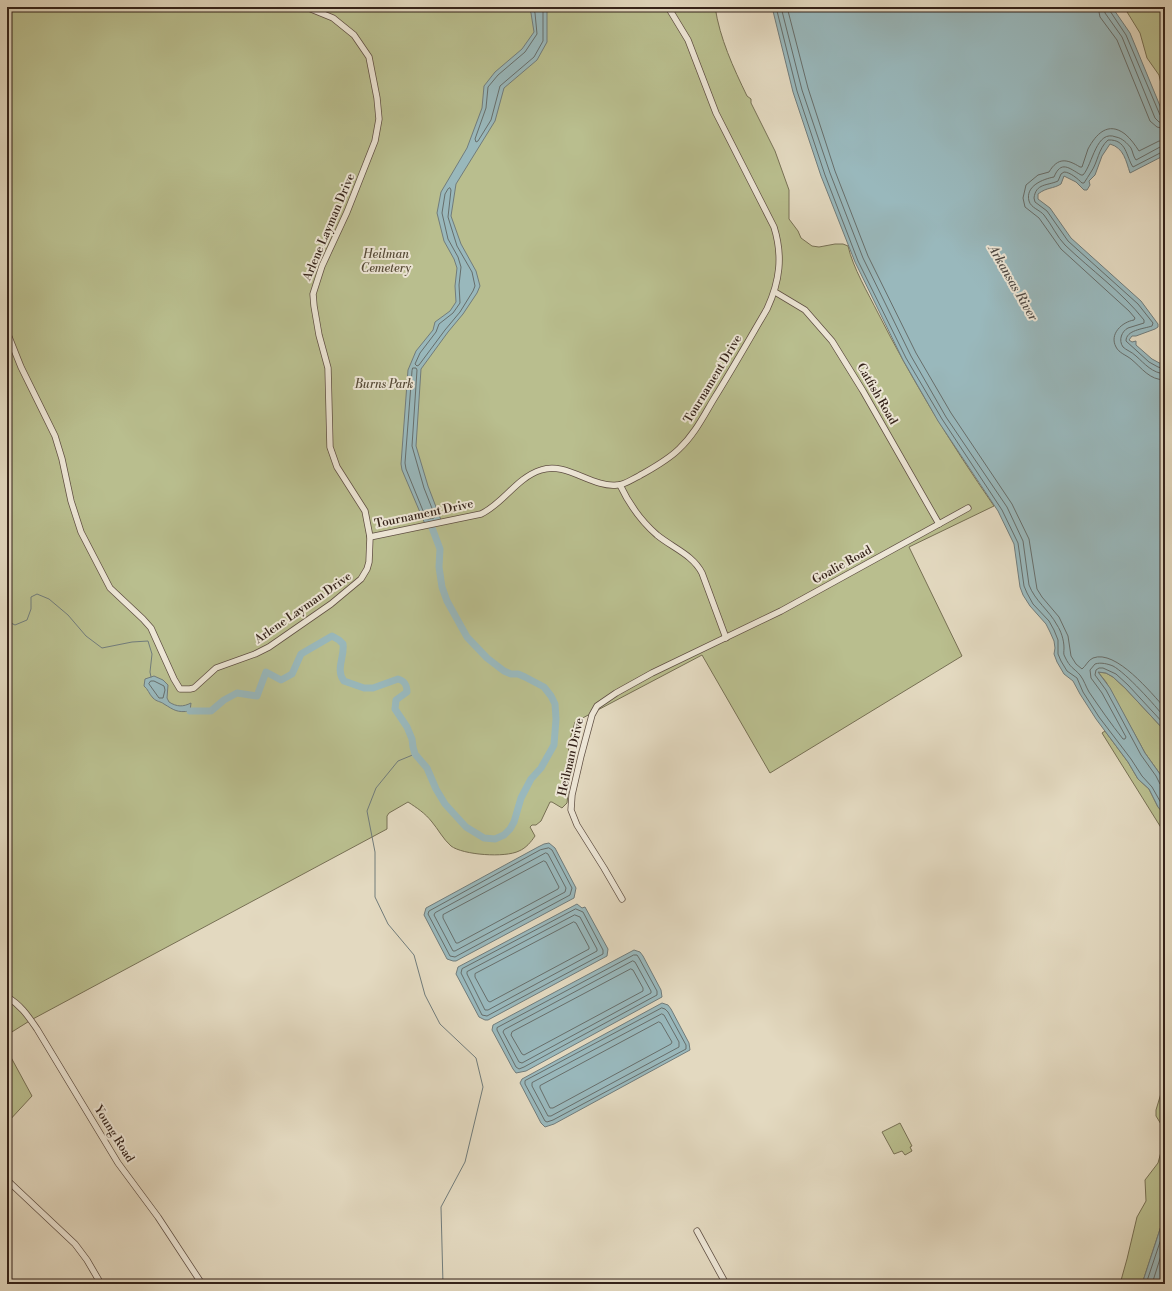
<svg xmlns="http://www.w3.org/2000/svg" width="1172" height="1291" viewBox="0 0 1172 1291" font-family="'Libre Bodoni',serif">
  <style>
    .green { fill: #b9be8e; stroke: #777054 }
    .water { fill: #99b8bc; stroke: #717c7b }
    .lines { fill: none; stroke-linecap: round; stroke-linejoin: round }
    .shore { stroke: #676e6b; stroke-width: 1 }
    .stream { stroke: #717c7b; stroke-width: 1 }
    .river { stroke: #99b8bc; stroke-width: 7 }
    .minor-casing { stroke: #605044; stroke-width: 7 }
    .minor { stroke: #ede6d6; stroke-width: 5.5 }
    .labels { text-anchor: middle; dominant-baseline: central; stroke-width: 4; stroke-linejoin: round; paint-order: stroke }
    .street-label { font-size: 12px; fill: #35231a; stroke: #ede6d6 }
    .park-label { font-size: 12px; font-style: italic; fill: #564a37; stroke: #ede6d6 }
    .water-label { font-size: 13px; font-style: italic; fill: #4e4842; stroke: #ede6d6 }
  </style>
  <rect width="100%" height="100%" fill="#e3d9c0"/>
  <filter id="stains"><feTurbulence type="fractalNoise" baseFrequency=".005" numOctaves="4"/><feColorMatrix values="0 0 0 0 .2 0 0 0 0 .09 0 0 0 0 .02 0 0 0 .5 -.17"/></filter>
  <radialGradient id="worn" r=".72"><stop offset=".6" stop-color="#630" stop-opacity="0"/><stop offset="1" stop-color="#630" stop-opacity=".3"/></radialGradient>
  <g class="green">
    <path d="M 7,7 L 715,7 C 720,39 733,67 747,96 L 751,99 L 751,103 L 775,151 L 789,190 L 789,219 L 798,231 L 801,238 L 812,246 L 819,247 L 835,244 L 843,244 L 848,246 C 853,268 868,293 878,313 C 912,380 951,444 994,506 L 909,547 L 962,656 L 770,773 L 702,655 L 575,722 L 568,746 L 571,769 L 567,803 L 562,808 L 552,802 L 550,802 L 541,821 L 536,825 L 532,825 L 530,827 L 535,836 C 531,842 526,848 519,851 C 505,858 463,855 451,846 C 443,839 438,829 432,822 C 425,813 417,808 408,802 L 389,813 L 387,816 L 387,829 L 31,1020 L 7,1035 Z"/>
    <path d="M 1124,7 L 1165,7 L 1165,101 L 1159,75 L 1147,58 L 1140,33 Z"/>
    <path d="M 1098,672 L 1106,673 L 1113,677 L 1125,688 L 1165,731 L 1165,786 L 1160,774 L 1145,753 L 1106,682 Z"/>
    <path d="M 1105,731 L 1128,762 L 1138,779 L 1149,789 L 1158,807 L 1165,815 L 1165,834 L 1102,733 Z"/>
    <path d="M 7,1050 L 32,1096 L 7,1123 Z"/>
    <path d="M 1165,1077 L 1165,1214 L 1142,1284 L 1120,1284 L 1127,1259 L 1137,1217 L 1146,1201 L 1145,1180 L 1158,1163 L 1164,1141 L 1164,1129 L 1156,1116 L 1156,1110 L 1162,1090 Z"/>
    <path d="M 900,1123 L 912,1146 L 910,1147 L 912,1151 L 905,1155 L 902,1151 L 894,1154 L 882,1132 Z"/>
  </g>
  <g class="water">
    <path d="M 528,7 L 547,7 L 547,42 L 537,60 L 504,88 L 495,121 L 456,184 L 451,216 L 461,244 L 476,271 L 480,286 L 477,293 L 463,314 L 448,332 L 421,369 L 416,446 L 428,486 L 441,520 L 425,524 L 402,470 L 401,464 L 408,370 L 416,351 L 433,330 L 435,322 L 450,311 L 456,302 L 455,286 L 457,268 L 454,259 L 444,241 L 437,213 L 441,192 L 467,148 L 482,108 L 484,86 L 495,72 L 522,49 L 534,32 L 531,13 Z"/>
    <path d="M 772,7 L 1112,7 L 1130,33 L 1165,118 L 1165,155 L 1130,173 C 1126,161 1124,148 1110,144 L 1102,156 L 1095,175 L 1089,181 L 1090,185 L 1087,190 L 1084,190 L 1076,182 L 1064,176 L 1061,184 C 1053,189 1047,187 1038,194 L 1038,199 L 1050,208 L 1071,238 L 1141,301 L 1158,324 L 1158,327 L 1155,329 L 1136,336 L 1132,336 L 1129,340 L 1132,342 L 1136,341 L 1136,345 L 1152,359 L 1165,366 L 1165,731 L 1125,688 L 1113,677 L 1106,673 L 1098,672 L 1110,688 L 1145,753 L 1160,774 L 1165,786 L 1165,815 L 1158,807 L 1149,789 L 1138,779 L 1128,762 L 1096,719 L 1080,694 L 1073,681 L 1064,674 L 1057,662 L 1054,654 L 1055,648 L 1054,641 L 1050,632 L 1046,624 L 1030,606 L 1023,595 L 1020,587 L 1014,544 L 998,511 L 938,421 L 903,360 L 855,262 L 821,176 L 793,92 Z"/>
    <path d="M 154,676 L 163,680 L 168,685 L 167,698 L 169,702 C 177,707 183,707 191,703 L 190,711 C 177,713 174,710 164,704 C 160,701 157,702 153,698 C 149,694 148,689 144,686 L 145,679 Z"/>
    <path d="M 549,843 L 555,848 L 576,888 L 574,898 L 456,961 L 453,961 L 447,959 L 424,915 L 426,908 L 538,847 L 544,844 Z"/>
    <path d="M 577,904 L 582,908 L 585,907 L 608,949 L 607,956 L 488,1020 L 485,1020 L 479,1017 L 456,974 L 458,967 Z"/>
    <path d="M 634,950 L 640,952 L 643,956 L 661,990 L 662,997 L 526,1071 L 516,1073 L 513,1069 L 492,1030 L 493,1025 Z"/>
    <path d="M 662,1003 L 668,1005 L 671,1009 L 689,1043 L 690,1050 L 554,1124 L 545,1127 L 541,1123 L 520,1083 L 522,1079 Z"/>
    <path d="M 1165,1214 L 1165,1279 L 1163,1284 L 1142,1284 Z"/>
  </g>
  <g class="lines">
    <g class="shore">
      <path d="M 533,7 L 535,13 L 537,34 L 525,52 L 498,75 L 488,87 L 486,108 L 475,139 L 476,142 L 478,141 L 491,120 L 500,86 L 534,57 L 543,41 L 543,7"/>
      <path d="M 776,7 L 797,91 L 825,175 L 858,261 L 906,358 L 942,419 L 1002,510 L 1018,543 L 1024,586 L 1027,593 L 1033,604 L 1049,621 L 1054,630 L 1058,640 L 1058,654 L 1061,661 L 1067,671 L 1077,678 L 1083,692 L 1099,717 L 1131,759 L 1142,776 L 1152,787 L 1165,810"/>
      <path d="M 781,7 L 802,90 L 830,173 L 863,258 L 911,356 L 946,417 L 1007,507 L 1023,541 L 1029,585 C 1035,601 1049,610 1057,625 C 1061,631 1064,640 1064,648 C 1064,652 1063,654 1065,657 C 1070,668 1074,668 1080,675 C 1084,680 1086,687 1089,692 C 1100,708 1111,724 1123,739 L 1125,739 L 1126,737 L 1102,693 L 1091,678 L 1090,670 L 1095,664 C 1101,662 1108,664 1113,666 C 1126,673 1155,705 1165,718"/>
      <path d="M 787,7 L 808,88 L 835,171 L 868,256 L 916,353 L 951,413 L 1012,504 L 1029,539 L 1037,589 L 1042,597 L 1059,617 L 1068,636 L 1071,656 L 1076,664 L 1082,669 C 1086,666 1088,660 1093,658 C 1116,649 1151,693 1165,708"/>
      <path d="M 1098,7 L 1100,17 L 1117,40 L 1150,121 L 1157,127 L 1165,129"/>
      <path d="M 1104,7 L 1105,13 L 1122,37 L 1155,118 L 1159,122 L 1165,123"/>
      <path d="M 1109,7 L 1110,11 L 1126,35 L 1160,115 L 1165,118"/>
      <path d="M 1165,141 L 1159,141 L 1139,151 C 1135,145 1131,139 1125,134 C 1108,121 1096,134 1088,149 C 1086,155 1084,161 1082,167 L 1080,167 C 1067,159 1058,157 1049,172 L 1038,175 L 1026,185 L 1023,198 L 1025,207 L 1039,218 L 1061,249 L 1129,311 L 1135,318 L 1134,320 C 1122,322 1109,334 1116,347 C 1119,353 1126,355 1131,359 C 1142,368 1149,380 1165,380"/>
      <path d="M 1165,147 L 1160,147 L 1136,160 C 1133,156 1133,152 1131,148 C 1127,143 1122,138 1116,137 C 1096,129 1093,164 1083,175 L 1081,175 C 1069,168 1061,160 1054,177 C 1043,179 1025,186 1029,201 C 1031,208 1040,210 1044,215 C 1052,225 1057,237 1065,245 C 1091,270 1122,292 1144,320 L 1144,323 C 1139,325 1133,326 1128,328 C 1122,331 1118,340 1123,347 C 1126,350 1132,352 1136,356 C 1145,364 1152,373 1165,374"/>
      <path d="M 1165,152 L 1162,152 L 1133,167 C 1126,157 1127,139 1108,140 C 1098,149 1098,162 1091,172 C 1089,176 1086,179 1084,183 L 1082,183 C 1078,179 1070,172 1064,172 L 1061,174 L 1058,181 C 1047,186 1036,183 1034,198 L 1035,202 L 1047,211 L 1068,241 L 1138,304 L 1153,323 L 1152,326 C 1143,329 1126,330 1126,341 L 1149,362 L 1158,367 L 1165,369"/>
      <path d="M 450,188 L 451,190 L 448,217 L 457,246 L 472,272 L 475,286 L 473,291 L 460,312 L 445,330 L 419,365 L 417,366 L 415,364 L 420,353 L 436,332 L 439,324 L 453,313 L 460,303 L 459,285 L 461,267 L 458,257 L 448,239 L 442,213 L 445,194 L 448,189 Z"/>
      <path d="M 413,368 L 416,368 L 417,370 L 412,446 L 424,488 L 435,516 L 434,518 L 428,519 L 426,518 L 406,469 L 405,463 L 412,371 Z"/>
      <path d="M 151,681 L 154,681 L 164,686 L 165,690 L 163,698 L 159,698 L 149,684 Z"/>
      <path d="M 1165,725 L 1128,685 L 1116,674 L 1103,668 L 1099,668 L 1096,670 L 1095,675 L 1106,690 L 1141,755 L 1156,776 L 1160,784 L 1165,786"/>
      <path d="M 549,848 L 552,850 L 572,888 L 570,895 L 455,957 L 450,956 L 428,914 L 429,911 L 540,850 Z"/>
      <path d="M 546,853 L 548,854 L 566,888 L 565,892 L 455,951 L 453,951 L 434,915 L 435,913 Z"/>
      <path d="M 544,861 L 546,862 L 559,887 L 558,889 L 458,943 L 456,943 L 443,918 L 443,915 Z"/>
      <path d="M 576,909 L 583,912 L 603,950 L 603,954 L 487,1016 L 482,1015 L 461,973 L 462,969 Z"/>
      <path d="M 575,915 L 580,917 L 597,949 L 597,951 L 488,1010 L 485,1010 L 467,974 L 467,972 Z"/>
      <path d="M 574,922 L 576,923 L 589,947 L 589,949 L 490,1002 L 488,1001 L 475,977 L 475,974 Z"/>
      <path d="M 634,955 L 637,955 L 639,958 L 657,991 L 657,995 L 524,1067 L 519,1069 L 516,1067 L 497,1030 L 497,1028 Z"/>
      <path d="M 633,961 L 635,962 L 651,991 L 651,993 L 522,1063 L 519,1062 L 503,1032 L 504,1030 Z"/>
      <path d="M 631,969 L 633,970 L 643,988 L 643,991 L 524,1055 L 522,1054 L 511,1035 L 512,1032 Z"/>
      <path d="M 662,1008 L 665,1009 L 668,1012 L 686,1045 L 686,1049 L 553,1120 L 547,1122 L 545,1121 L 525,1084 L 525,1081 Z"/>
      <path d="M 662,1014 L 664,1015 L 679,1042 L 679,1047 L 551,1116 L 548,1116 L 532,1086 L 532,1083 Z"/>
      <path d="M 659,1022 L 661,1023 L 672,1042 L 671,1044 L 553,1108 L 550,1108 L 540,1088 L 540,1086 Z"/>
      <path d="M 1146,1284 L 1165,1227"/>
      <path d="M 1152,1284 L 1165,1243"/>
    </g>
    <g class="stream">
      <path d="M 1164,163 L 1165,165"/>
      <path d="M 7,618 L 9,622 L 15,625 L 27,620 L 31,609 L 31,597 L 37,594 L 49,599 L 68,615 L 86,636 L 102,648 L 132,642 L 148,641 L 152,654 L 150,672 L 151,677"/>
      <path d="M 415,754 L 398,761 L 376,788 L 367,811 L 375,852 L 375,897 L 388,924 L 414,955 L 425,995 L 440,1024 L 476,1058 L 483,1087 L 465,1162 L 441,1207 L 443,1284"/>
    </g>
    <path class="river" d="M 190,711 L 211,711 L 224,700 L 237,693 L 257,696 L 266,672 L 281,680 L 292,674 L 301,654 L 332,636 L 339,640 L 343,644 C 345,656 335,670 344,681 L 364,688 L 373,688 L 398,679 C 405,681 407,685 407,692 L 396,700 L 395,709 L 407,727 L 412,739 L 413,747 L 415,754 L 427,768 L 436,789 L 445,804 L 466,827 L 484,838 L 495,839 L 504,835 L 510,829 L 514,822 L 521,798 L 531,779 L 541,768 L 554,745 L 556,719 L 555,704 L 551,696 L 544,687 L 525,677 L 518,674 L 511,674 L 504,671 L 487,658 L 467,637 L 447,601 L 442,587 L 439,567 L 440,549 L 431,525"/>
    <g class="minor-casing">
      <g id="minor">
        <path d="M 775,292 L 805,310 L 832,341 L 863,391 L 939,524"/>
        <path d="M 7,332 L 21,367 L 55,436 L 62,459 L 71,501 L 81,532 L 110,588 L 143,619 L 151,628 L 174,679 L 180,689 L 190,689 L 194,688 L 216,668 L 255,654 L 269,647 L 331,604 L 361,579 L 367,569 L 369,562 L 370,537 L 365,511 L 337,467 L 330,447 L 328,368 L 319,335 L 314,306 L 313,294 L 322,266 L 347,212 L 375,141 L 379,119 L 377,98 L 369,57 L 354,35 L 333,18 L 306,7"/>
        <path d="M 620,485 C 629,504 641,521 657,535 C 673,548 693,555 702,573 L 726,638"/>
        <path d="M 370,537 L 481,514 C 504,503 516,478 541,470 C 566,461 592,488 617,485 C 625,485 632,479 639,476 C 653,468 668,460 679,449 C 695,434 704,415 715,397 C 733,368 750,338 767,309 C 780,281 783,256 774,227 L 716,113 L 688,40 L 668,7"/>
        <path d="M 622,899 L 604,868 L 577,825 L 571,810 L 572,795 L 581,756 L 592,715 L 597,706 L 616,693 L 652,673 L 781,611 L 968,508"/>
        <path d="M 7,997 C 21,1005 28,1016 37,1029 L 118,1163 L 158,1217 L 202,1284"/>
        <path d="M 7,1180 L 75,1244 L 87,1260 L 101,1284"/>
        <path d="M 697,1231 L 726,1284"/>
      </g>
    </g>
    <use href="#minor" class="minor"/>
  </g>
  <g class="labels">
    <g class="street-label">
      <text transform="translate(329 227) rotate(-67)">Arlene Layman Drive</text>
      <text transform="translate(713 379) rotate(-59)">Tournament Drive</text>
      <text transform="translate(877 394) rotate(60)">Catfish Road</text>
      <text transform="translate(424 514) rotate(-12)">Tournament Drive</text>
      <text transform="translate(842 565) rotate(-29)">Goalie Road</text>
      <text transform="translate(303 608) rotate(-35)">Arlene Layman Drive</text>
      <text transform="translate(571 757) rotate(-77)">Heilman Drive</text>
      <text transform="translate(114 1134) rotate(58)">Young Road</text>
    </g>
    <g class="park-label">
      <text x="386" y="254">Heilman<tspan x="386" dy="14">Cemetery</tspan></text>
      <text x="384" y="384">Burns Park</text>
    </g>
    <g class="water-label">
      <text transform="translate(1013 283) rotate(60)">Arkansas River</text>
    </g>
  </g>
  <rect width="1172" height="1291" fill="none" stroke="#e3d9c0" stroke-width="24"/>
  <rect x="8" y="8" width="1156" height="1275" fill="none" stroke="#35231a" stroke-width="2"/>
  <rect x="12" y="12" width="1148" height="1267" fill="none" stroke="#35231a"/>
  <rect width="100%" height="100%" filter="url(#stains)"/>
  <rect width="100%" height="100%" fill="url(#worn)"/>
</svg>
